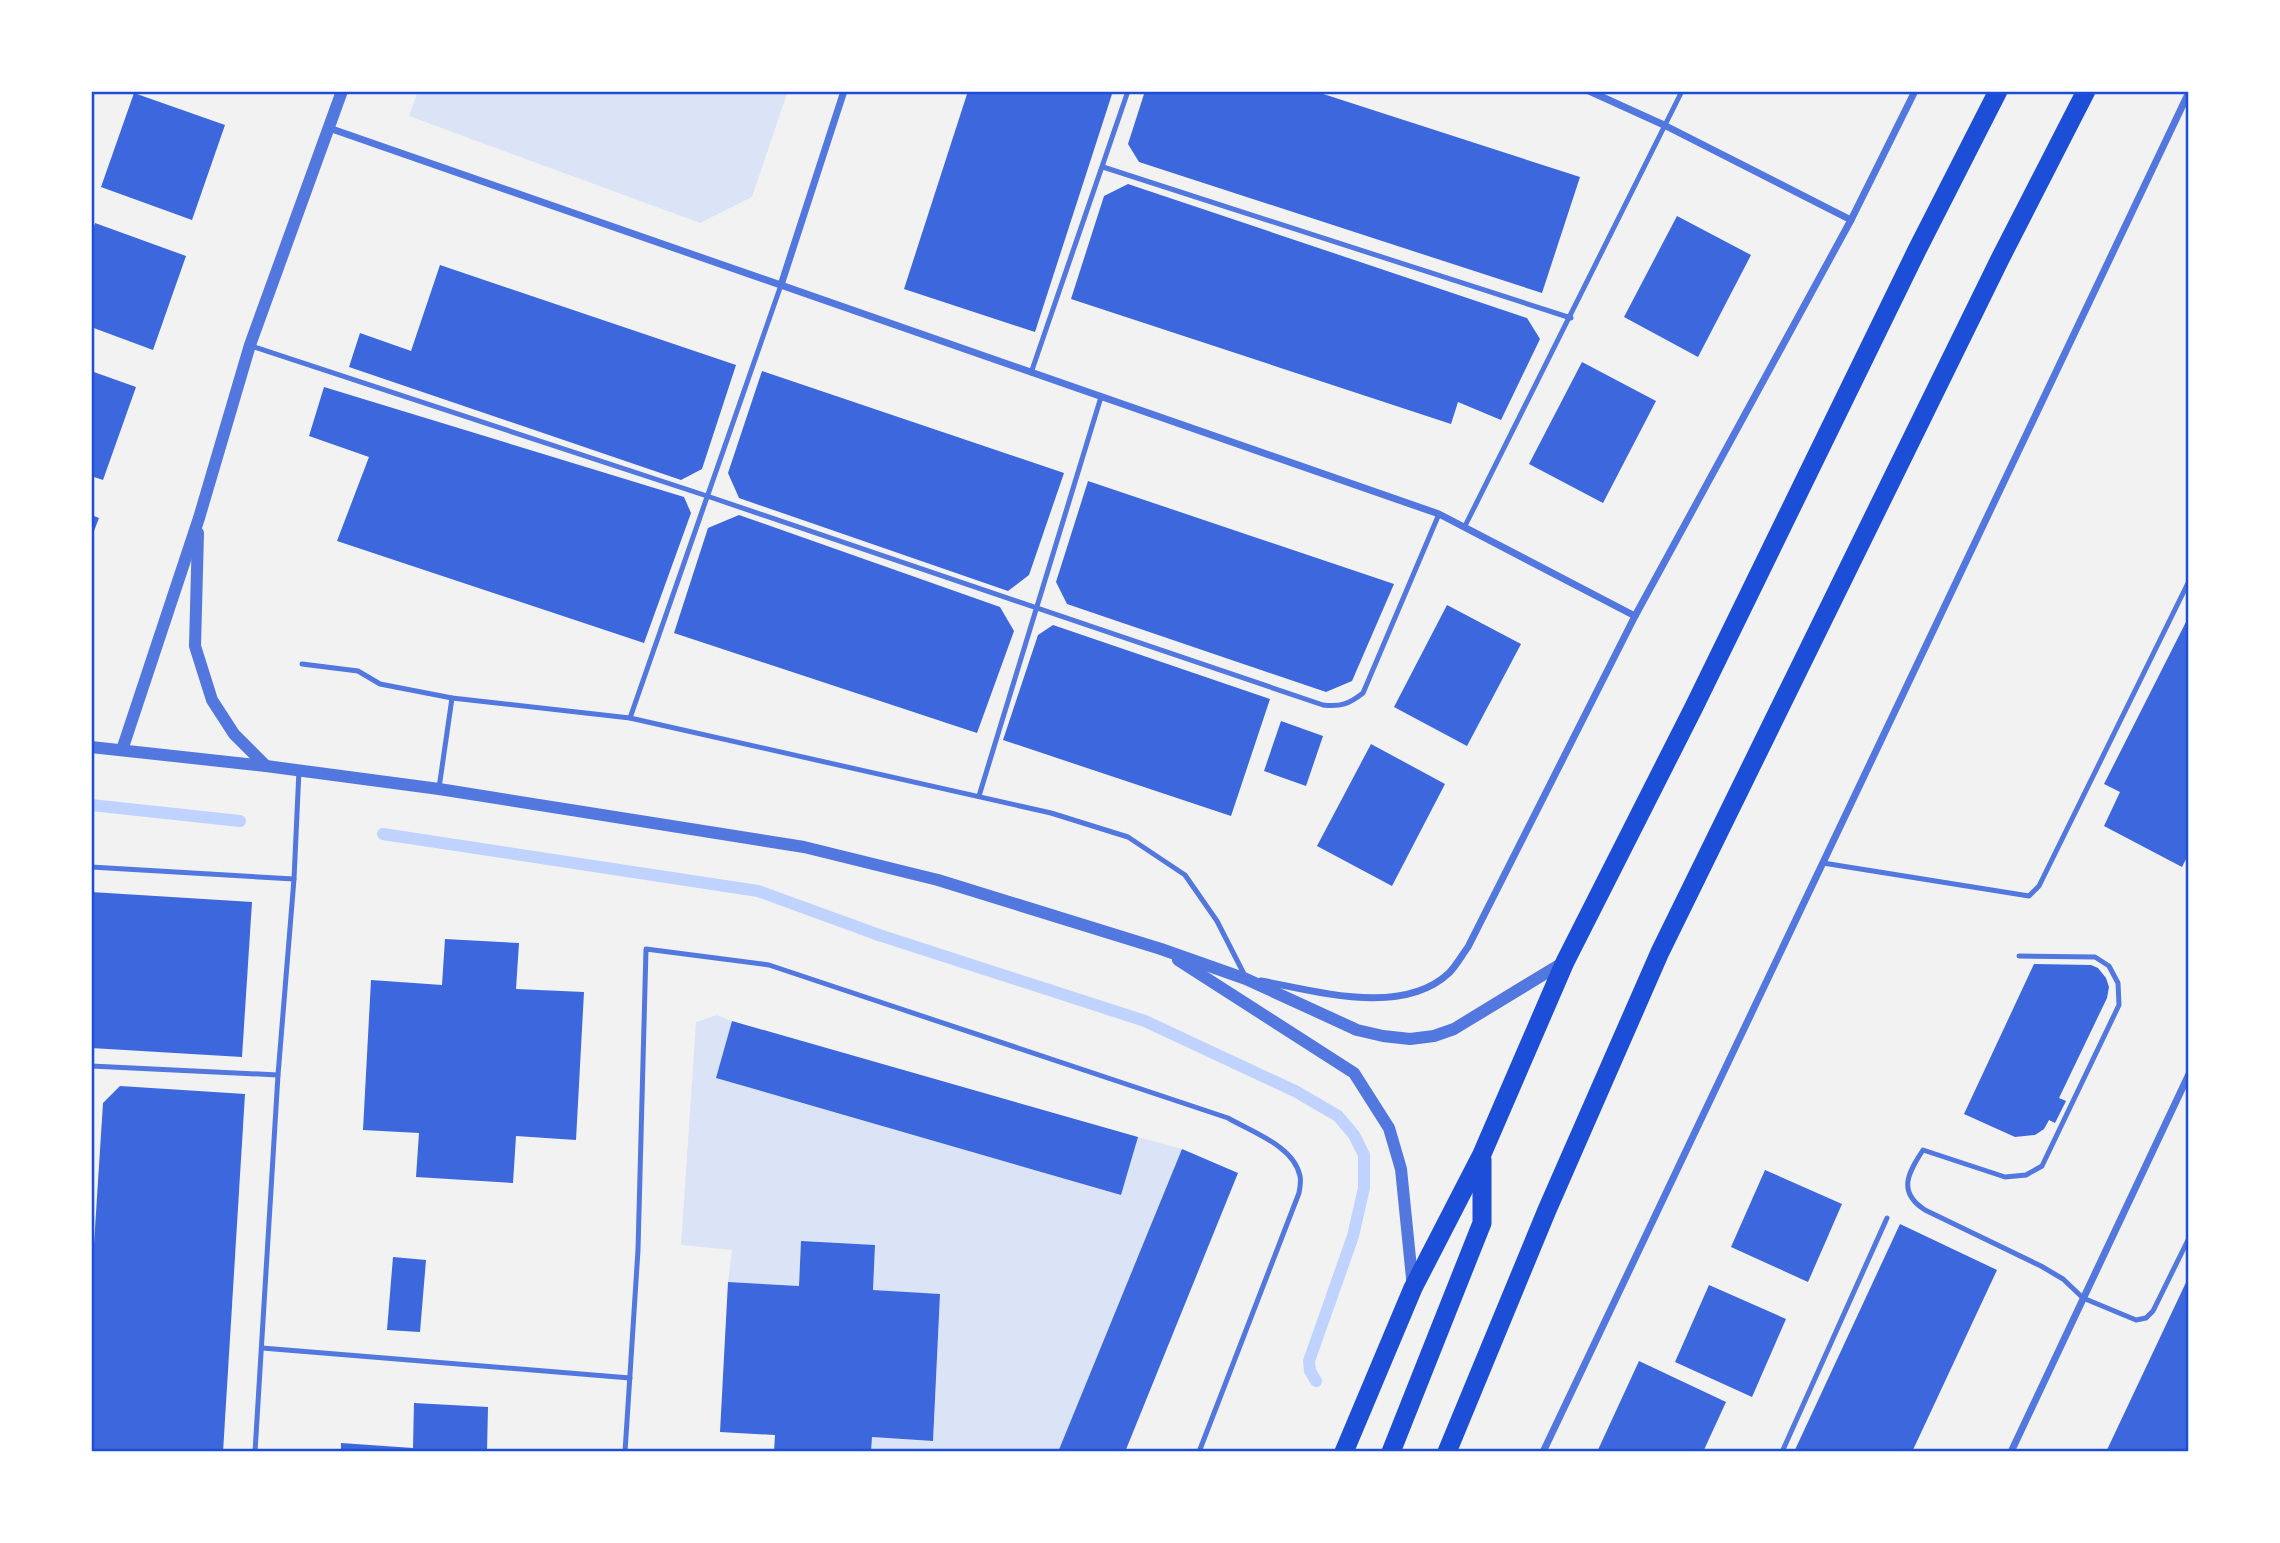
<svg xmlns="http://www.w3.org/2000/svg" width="2280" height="1543" viewBox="0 0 2280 1543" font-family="Helvetica,sans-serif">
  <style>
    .green { fill: #dbe4f7 }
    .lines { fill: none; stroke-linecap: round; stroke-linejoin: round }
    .stream { stroke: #bfd3fe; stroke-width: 12 }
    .building { fill: #3d67dc }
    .service { stroke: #5277de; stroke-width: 5 }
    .minor { stroke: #5277de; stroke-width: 7 }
    .tertiary { stroke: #5277de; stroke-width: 12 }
    .trunk { stroke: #1d4ed8; stroke-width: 19 }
    .neatline { fill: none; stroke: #1d4ed8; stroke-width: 2.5 }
  </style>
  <rect width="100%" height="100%" fill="#f2f2f2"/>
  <g class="green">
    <path d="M 418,91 L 788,91 L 752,197 L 700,223 L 409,116 Z"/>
    <path d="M 717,1015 L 732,1021 L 716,1078 L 1121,1195 L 1138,1137 L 1182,1149 L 1058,1452 L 871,1452 L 872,1437 L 933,1441 L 940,1295 L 873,1290 L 875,1245 L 801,1241 L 799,1286 L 728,1282 L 732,1250 L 681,1245 L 696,1022 Z"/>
  </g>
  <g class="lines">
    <g class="stream">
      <path d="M 91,805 L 240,821"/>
      <path d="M 383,834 L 758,891 L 879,935 L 1145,1021 L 1295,1091 L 1338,1116 L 1354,1135 L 1364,1155 L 1364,1188 L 1353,1236 L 1309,1361 L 1310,1371 L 1316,1381"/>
    </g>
  </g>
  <g class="building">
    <path d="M 968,91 L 1113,91 L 1035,332 L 904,289 Z"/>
    <path d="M 1145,91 L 1314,91 L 1580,177 L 1542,293 L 1139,162 L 1128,144 Z"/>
    <path d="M 134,93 L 225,125 L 192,220 L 101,187 Z"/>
    <path d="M 1128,184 L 1527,318 L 1540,339 L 1501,420 L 1458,402 L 1451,424 L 1071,299 L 1104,196 Z"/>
    <path d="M 1677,216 L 1751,255 L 1698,357 L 1624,317 Z"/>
    <path d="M 95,223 L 186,256 L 153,350 L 91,327 L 91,236 Z"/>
    <path d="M 440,265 L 736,365 L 702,469 L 681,480 L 349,367 L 360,333 L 411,351 Z"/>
    <path d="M 1582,362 L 1656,401 L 1603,503 L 1529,464 Z"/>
    <path d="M 91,371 L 136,387 L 103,480 L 91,476 Z"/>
    <path d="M 762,371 L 1064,473 L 1029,575 L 1008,591 L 739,498 L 728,473 Z"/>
    <path d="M 324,387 L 684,497 L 691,513 L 644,643 L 337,541 L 369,457 L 309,436 Z"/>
    <path d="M 1088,481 L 1394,584 L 1352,681 L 1326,692 L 1067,604 L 1056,582 Z"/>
    <path d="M 91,515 L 99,518 L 91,539 Z"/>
    <path d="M 739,515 L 1000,607 L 1014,631 L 977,733 L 674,633 L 708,528 Z"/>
    <path d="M 1447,605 L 1521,644 L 1467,746 L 1394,707 Z"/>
    <path d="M 2189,616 L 2189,853 L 2182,867 L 2104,826 L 2120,792 L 2104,784 Z"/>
    <path d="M 1053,625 L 1270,699 L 1231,816 L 1003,740 L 1038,635 Z"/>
    <path d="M 1281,721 L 1323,736 L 1306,786 L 1264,771 Z"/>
    <path d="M 1371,744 L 1445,784 L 1392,886 L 1317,846 Z"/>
    <path d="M 91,892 L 252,902 L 242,1057 L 91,1048 Z"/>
    <path d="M 445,939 L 519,943 L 516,989 L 584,992 L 576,1140 L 516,1136 L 513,1183 L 416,1177 L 419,1133 L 363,1130 L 371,980 L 442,985 Z"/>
    <path d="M 2034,964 L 2091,965 L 2098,968 L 2106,978 L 2109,987 L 2107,998 L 2059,1098 L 2066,1101 L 2055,1123 L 2049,1120 L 2044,1129 L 2035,1135 L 2015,1137 L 1964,1114 Z"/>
    <path d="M 732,1021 L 1138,1137 L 1121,1195 L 716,1078 Z"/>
    <path d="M 120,1086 L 245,1094 L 223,1452 L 91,1452 L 91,1291 L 103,1103 Z"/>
    <path d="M 1182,1149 L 1238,1173 L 1125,1452 L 1058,1452 Z"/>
    <path d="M 1765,1170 L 1842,1204 L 1808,1282 L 1731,1247 Z"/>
    <path d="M 1900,1224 L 1997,1270 L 1912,1452 L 1794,1452 Z"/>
    <path d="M 801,1241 L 875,1245 L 873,1290 L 940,1294 L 933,1441 L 872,1437 L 871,1452 L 774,1452 L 775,1435 L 720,1432 L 728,1282 L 799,1286 Z"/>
    <path d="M 393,1257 L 426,1260 L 420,1332 L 387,1330 Z"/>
    <path d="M 2189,1276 L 2189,1452 L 2106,1452 Z"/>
    <path d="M 1709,1285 L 1786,1319 L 1752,1397 L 1675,1362 Z"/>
    <path d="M 1639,1361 L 1726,1402 L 1703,1452 L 1597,1452 Z"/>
    <path d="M 414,1403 L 488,1407 L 487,1452 L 341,1452 L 341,1443 L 413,1448 Z"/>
  </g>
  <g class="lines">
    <g class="service">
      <path d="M 1103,167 L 1571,318"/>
      <path d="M 251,346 L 707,496 L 1323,705 C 1341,707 1349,704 1363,693 L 1439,514"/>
      <path d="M 1031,373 L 1128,91"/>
      <path d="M 1465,526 L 1682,91"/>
      <path d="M 302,664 L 358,671 L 380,684 L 452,698 L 630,718 L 1051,813 L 1128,837 L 1185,875 L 1217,921 L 1245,976"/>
      <path d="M 630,718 L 781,285"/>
      <path d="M 439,788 L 452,698"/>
      <path d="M 979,796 L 1101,397"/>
      <path d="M 1823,863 L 2029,896 L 2039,886 L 2189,581"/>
      <path d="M 91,867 L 294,879"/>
      <path d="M 2019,956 L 2095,957 L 2109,966 L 2118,983 L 2119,1005 L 2042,1166 L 2026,1175 L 2005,1177 L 1923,1150 C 1908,1173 1897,1192 1925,1210 L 2041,1266 L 2063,1279 L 2083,1298 L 2136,1320 L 2146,1318 L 2153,1311 L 2189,1238"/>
      <path d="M 91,1066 L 278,1075"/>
      <path d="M 262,1348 L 630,1378"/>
      <path d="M 255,1452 L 278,1075 L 294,879 L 299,770"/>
      <path d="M 625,1452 L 638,1250 L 646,949 L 769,965 L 1228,1118 C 1252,1132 1294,1146 1300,1176 C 1301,1181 1300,1188 1299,1193 L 1199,1452"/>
      <path d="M 1782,1452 L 1887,1218"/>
    </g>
    <g class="minor">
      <path d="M 1589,91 L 1664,125 L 1851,220"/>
      <path d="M 329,128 L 1439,514 L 1635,616"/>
      <path d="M 781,285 L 844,91"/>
      <path d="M 1261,981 C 1317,991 1402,1017 1449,973 C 1456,966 1462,955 1468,947 L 1635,616 L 1851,220 L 1915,91"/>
      <path d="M 1543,1452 L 2189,92"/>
      <path d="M 2011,1452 L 2189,1074"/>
    </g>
    <g class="tertiary">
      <path d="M 198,533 L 195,646 L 212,700 L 234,734 L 266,766"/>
      <path d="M 91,747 L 266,766 L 439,789 L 804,847 L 938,880 L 1161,949 L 1246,979 L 1357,1030 L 1383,1036 L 1410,1039 L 1434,1036 L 1454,1029 L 1564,962"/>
      <path d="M 122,750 L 199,518 L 250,345 L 342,91"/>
      <path d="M 1178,960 L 1354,1073 L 1389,1128 L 1401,1169 L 1413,1288"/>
    </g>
    <g class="trunk">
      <path d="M 1344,1452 L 1413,1288 L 1482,1154 L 1565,962 L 1694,707 L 1917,250 L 1998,91"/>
      <path d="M 1391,1452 L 1482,1223 L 1482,1159"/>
      <path d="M 1447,1452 L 1547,1210 L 1660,952 L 2000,259 L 2086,91"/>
    </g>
  </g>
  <rect width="2280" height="1543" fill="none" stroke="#ffffff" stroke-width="186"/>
  <rect x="93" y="93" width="2094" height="1357" class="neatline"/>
</svg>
